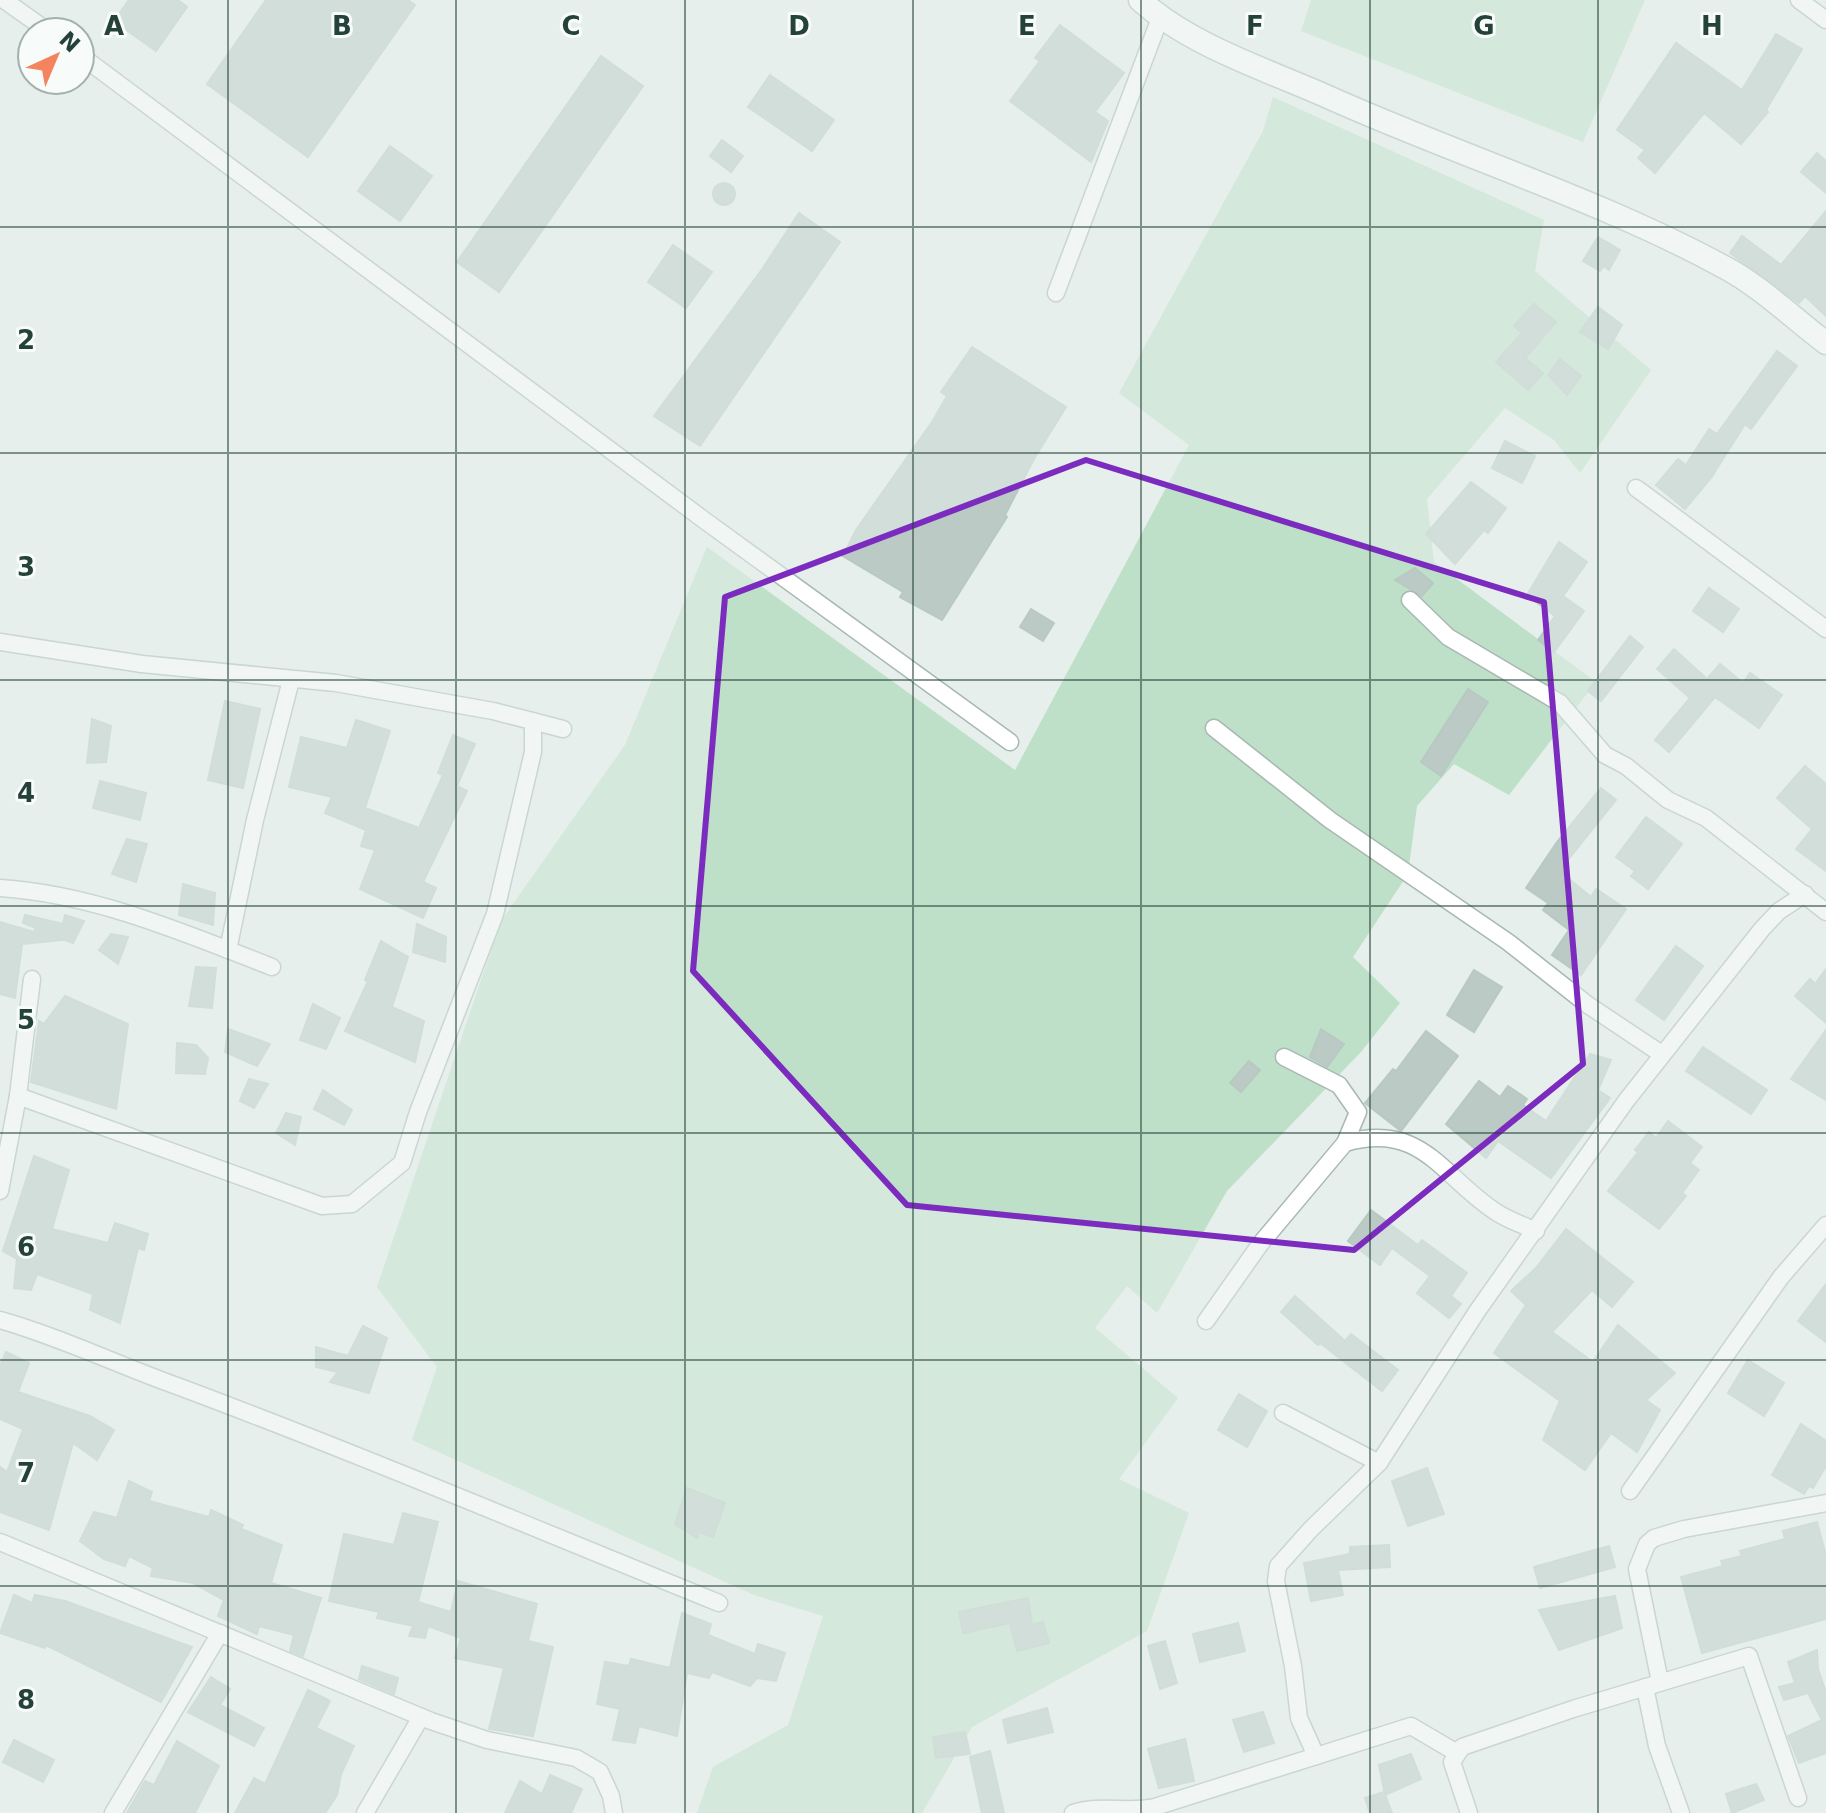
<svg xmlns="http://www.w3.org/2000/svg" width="1826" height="1813" viewBox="0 0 1826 1813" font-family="'DejaVu Sans',sans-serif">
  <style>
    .green { fill: #bfe0c8 }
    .building { fill: #bbcac4; stroke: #b8c9c2; stroke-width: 2 }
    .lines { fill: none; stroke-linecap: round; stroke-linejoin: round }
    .street-casing { stroke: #a8b8b2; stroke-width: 19 }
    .secondary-casing { stroke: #a4bbb3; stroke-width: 25 }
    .street { stroke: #fff; stroke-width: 16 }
    .secondary { stroke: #fff; stroke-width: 22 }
    .marked { fill: none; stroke: #7b2cbf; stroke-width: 6; stroke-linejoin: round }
    .grid { fill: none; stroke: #24423a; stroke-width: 2; stroke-opacity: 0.55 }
    .grid-label { font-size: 26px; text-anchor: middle; font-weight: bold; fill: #24423a; stroke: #f7fbf9; stroke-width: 6; stroke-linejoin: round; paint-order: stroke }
  </style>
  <rect width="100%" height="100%" fill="#e6efeb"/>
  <g class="green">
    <path d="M 1311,0 L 1645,0 L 1583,142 L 1301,31 Z"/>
    <path d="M 1273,97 L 1544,220 L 1535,271 L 1651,370 L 1580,473 L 1554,440 L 1505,408 L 1427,499 L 1434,562 L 1596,682 L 1509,795 L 1454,764 L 1417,806 L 1408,874 L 1353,957 L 1400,1003 L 1361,1052 L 1227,1191 L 1157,1313 L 1127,1286 L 1095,1328 L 1178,1398 L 1119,1479 L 1189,1513 L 1147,1631 L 972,1727 L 922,1813 L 697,1813 L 713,1767 L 788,1725 L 823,1616 L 754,1595 L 412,1440 L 437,1367 L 377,1287 L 501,921 L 625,745 L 707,547 L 1015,770 L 1189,445 L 1119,393 L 1263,131 Z"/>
  </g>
  <g class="building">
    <path d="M 129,0 L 178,0 L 187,7 L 156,51 L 114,21 Z"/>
    <path d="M 266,0 L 408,0 L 415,5 L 308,157 L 207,84 Z"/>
    <path d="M 1060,25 L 1124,73 L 1095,112 L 1108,121 L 1091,162 L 1010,101 L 1040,61 L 1035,58 Z"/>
    <path d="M 1776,34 L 1802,49 L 1766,110 L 1768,112 L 1741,144 L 1704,113 L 1655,173 L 1638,158 L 1645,150 L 1617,130 L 1676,43 L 1742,90 Z"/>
    <path d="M 601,56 L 643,86 L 499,292 L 457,262 Z"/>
    <path d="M 770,75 L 834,120 L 812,151 L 748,107 Z"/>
    <path d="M 722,140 L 743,156 L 731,172 L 710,156 Z"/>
    <path d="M 390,146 L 432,176 L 400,221 L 358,191 Z"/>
    <path d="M 1817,153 L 1826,161 L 1826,193 L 1801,172 Z"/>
    <circle cx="724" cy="194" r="11"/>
    <path d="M 1826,211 L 1826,316 L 1805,296 L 1799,303 L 1730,253 L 1742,236 L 1781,265 Z"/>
    <path d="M 799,213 L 840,242 L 700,446 L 654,416 L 763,268 Z"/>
    <path d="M 1598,237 L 1620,250 L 1609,270 L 1604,266 L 1600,271 L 1583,261 Z"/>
    <path d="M 673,245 L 712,272 L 686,308 L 648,282 Z"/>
    <path d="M 1534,304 L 1556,322 L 1525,358 L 1543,373 L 1528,390 L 1496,362 L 1522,333 L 1514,326 Z"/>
    <path d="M 1598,307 L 1622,325 L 1608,349 L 1580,332 Z"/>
    <path d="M 972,347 L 1066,407 L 1035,457 L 1005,515 L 1007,517 L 942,620 L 900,597 L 903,592 L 843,556 L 856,530 L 932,422 L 947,396 L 941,392 Z"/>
    <path d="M 1777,351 L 1797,366 L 1751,429 L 1745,424 L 1711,478 L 1685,509 L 1656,485 L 1678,459 L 1686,465 L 1709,429 L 1717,434 Z"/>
    <path d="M 1560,359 L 1581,376 L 1567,395 L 1548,375 Z"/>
    <path d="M 1505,441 L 1535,456 L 1522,483 L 1492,468 Z"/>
    <path d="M 1471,482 L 1506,508 L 1488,533 L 1484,530 L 1455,564 L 1426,534 Z"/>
    <path d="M 1559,542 L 1587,562 L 1563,596 L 1584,611 L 1554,652 L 1538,640 L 1555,616 L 1527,595 Z"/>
    <path d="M 1415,568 L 1433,583 L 1422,596 L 1395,580 Z"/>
    <path d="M 1709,588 L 1739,609 L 1723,632 L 1693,611 Z"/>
    <path d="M 1031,609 L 1054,623 L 1043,641 L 1020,627 Z"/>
    <path d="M 1630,636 L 1643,647 L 1601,701 L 1588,691 Z"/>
    <path d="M 1674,649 L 1707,679 L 1720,664 L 1743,683 L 1750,673 L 1782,695 L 1759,728 L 1715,697 L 1669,752 L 1655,740 L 1690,698 L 1657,669 Z"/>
    <path d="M 1468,689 L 1488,702 L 1441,776 L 1421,762 Z"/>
    <path d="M 225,701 L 260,709 L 243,788 L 208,780 Z"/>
    <path d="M 92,719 L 111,726 L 106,762 L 87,763 Z"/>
    <path d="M 356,720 L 390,731 L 365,808 L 419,828 L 443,775 L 438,773 L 453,735 L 475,744 L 457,786 L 467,791 L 423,882 L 436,888 L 423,918 L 360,889 L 375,850 L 361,846 L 366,830 L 325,813 L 332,797 L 289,787 L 301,737 L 347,748 Z"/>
    <path d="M 1805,766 L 1826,784 L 1826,871 L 1796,849 L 1812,829 L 1777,798 Z"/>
    <path d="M 100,781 L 146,793 L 140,820 L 93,808 Z"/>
    <path d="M 1601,788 L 1616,800 L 1562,867 L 1566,869 L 1563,874 L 1591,897 L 1596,889 L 1626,909 L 1581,975 L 1552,955 L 1569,930 L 1543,910 L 1548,903 L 1526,888 L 1557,842 Z"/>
    <path d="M 1646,817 L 1682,844 L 1648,889 L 1631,876 L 1635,871 L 1616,857 Z"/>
    <path d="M 127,839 L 147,844 L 136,882 L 112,874 Z"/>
    <path d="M 183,884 L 215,893 L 213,925 L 179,915 Z"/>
    <path d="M 25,915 L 63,924 L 65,915 L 84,921 L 73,943 L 50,934 L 61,940 L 22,944 L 15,998 L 0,994 L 0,922 L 34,932 L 36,928 L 23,923 Z"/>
    <path d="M 417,924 L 446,937 L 445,962 L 413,952 Z"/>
    <path d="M 111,934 L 128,937 L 118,964 L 99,950 Z"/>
    <path d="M 381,941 L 408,957 L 392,1007 L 424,1021 L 415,1062 L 345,1031 L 368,981 L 365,980 Z"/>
    <path d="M 1676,946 L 1703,966 L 1664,1020 L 1636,1000 Z"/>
    <path d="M 196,967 L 216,968 L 212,1008 L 189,1006 Z"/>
    <path d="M 1826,969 L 1826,1023 L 1795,996 L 1810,979 L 1815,984 Z"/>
    <path d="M 1474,970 L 1502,987 L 1474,1032 L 1447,1015 Z"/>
    <path d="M 65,996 L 128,1024 L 116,1109 L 31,1082 L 39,1021 L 44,1024 Z"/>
    <path d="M 313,1004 L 340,1018 L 326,1049 L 300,1040 Z"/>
    <path d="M 228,1029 L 270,1044 L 257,1066 L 225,1052 Z"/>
    <path d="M 1321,1029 L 1344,1044 L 1327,1067 L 1310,1057 Z"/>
    <path d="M 1826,1030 L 1826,1100 L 1791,1079 Z"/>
    <path d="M 1426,1031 L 1458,1056 L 1401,1131 L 1365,1103 L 1393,1069 L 1396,1071 Z"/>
    <path d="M 177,1043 L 196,1045 L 208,1058 L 205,1074 L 176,1073 Z"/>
    <path d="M 1703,1047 L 1767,1090 L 1751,1114 L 1686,1071 Z"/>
    <path d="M 1590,1054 L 1611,1060 L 1598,1090 L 1610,1098 L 1551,1178 L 1498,1141 L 1486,1158 L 1446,1124 L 1479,1081 L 1500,1097 L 1508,1086 L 1527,1099 L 1523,1105 L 1546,1121 Z"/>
    <path d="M 1249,1061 L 1260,1070 L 1241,1092 L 1230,1083 Z"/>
    <path d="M 249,1079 L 268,1084 L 254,1108 L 240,1101 Z"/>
    <path d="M 323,1090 L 352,1110 L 344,1125 L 314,1109 Z"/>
    <path d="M 286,1113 L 301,1117 L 295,1145 L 276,1133 Z"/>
    <path d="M 1668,1121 L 1702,1147 L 1690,1163 L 1699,1170 L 1682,1193 L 1686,1196 L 1659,1229 L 1608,1191 L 1638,1152 L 1635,1150 L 1649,1132 L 1656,1138 Z"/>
    <path d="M 34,1156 L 69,1170 L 52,1229 L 108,1243 L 115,1223 L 148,1234 L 144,1250 L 138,1248 L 120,1323 L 90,1310 L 93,1294 L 37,1274 L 31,1290 L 14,1288 L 17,1259 L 3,1251 Z"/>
    <path d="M 1371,1210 L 1418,1245 L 1422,1240 L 1467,1273 L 1451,1296 L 1461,1304 L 1449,1318 L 1417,1293 L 1430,1276 L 1392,1248 L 1380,1265 L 1348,1241 Z"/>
    <path d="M 1566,1229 L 1633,1282 L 1612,1307 L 1592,1290 L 1552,1332 L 1593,1362 L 1618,1325 L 1675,1373 L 1646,1400 L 1660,1410 L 1637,1452 L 1611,1433 L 1585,1470 L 1543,1440 L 1560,1401 L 1494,1353 L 1526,1305 L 1511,1291 L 1536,1268 Z"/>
    <path d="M 1826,1284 L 1826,1342 L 1798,1321 Z"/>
    <path d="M 1295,1296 L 1345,1341 L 1351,1334 L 1398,1370 L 1382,1391 L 1320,1343 L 1318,1345 L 1281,1312 Z"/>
    <path d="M 363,1326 L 387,1338 L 369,1393 L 330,1382 L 338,1372 L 316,1367 L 316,1347 L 348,1356 Z"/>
    <path d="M 6,1352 L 29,1363 L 18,1392 L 90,1416 L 114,1430 L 97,1460 L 73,1443 L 49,1530 L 0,1512 L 0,1467 L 7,1472 L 23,1429 L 0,1419 L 0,1366 Z"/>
    <path d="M 1748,1360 L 1784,1383 L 1764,1416 L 1728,1393 Z"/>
    <path d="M 1239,1394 L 1267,1411 L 1247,1447 L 1218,1430 Z"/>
    <path d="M 1801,1424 L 1826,1441 L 1826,1466 L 1813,1488 L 1809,1486 L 1804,1494 L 1772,1475 Z"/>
    <path d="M 1427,1468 L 1444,1514 L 1408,1526 L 1392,1481 Z"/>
    <path d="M 129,1481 L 152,1492 L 149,1501 L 209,1517 L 211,1510 L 243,1525 L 241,1529 L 282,1545 L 271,1583 L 321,1598 L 303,1656 L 290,1651 L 294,1635 L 259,1626 L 257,1634 L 218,1616 L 224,1600 L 193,1583 L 151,1576 L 153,1568 L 129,1556 L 125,1566 L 104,1559 L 80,1541 L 94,1512 L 117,1518 Z"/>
    <path d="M 687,1488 L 725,1503 L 713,1537 L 699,1532 L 697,1538 L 675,1524 Z"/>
    <path d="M 403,1513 L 438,1522 L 418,1602 L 451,1612 L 458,1581 L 537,1604 L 528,1641 L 553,1647 L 533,1736 L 489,1729 L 504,1668 L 455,1658 L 461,1638 L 428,1626 L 425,1638 L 409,1636 L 413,1626 L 377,1618 L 379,1612 L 329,1601 L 344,1534 L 394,1545 Z"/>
    <path d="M 1817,1522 L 1826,1556 L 1826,1619 L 1702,1653 L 1681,1577 L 1723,1566 L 1721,1561 L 1742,1556 L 1740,1551 L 1785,1539 L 1783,1531 Z"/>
    <path d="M 1389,1545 L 1390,1567 L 1338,1570 L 1343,1595 L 1311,1601 L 1304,1563 L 1350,1554 L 1350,1547 Z"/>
    <path d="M 1609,1546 L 1615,1567 L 1540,1588 L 1534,1567 Z"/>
    <path d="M 14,1595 L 32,1603 L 35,1595 L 65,1601 L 192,1647 L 161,1702 L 46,1645 L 45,1648 L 0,1633 Z"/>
    <path d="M 1615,1596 L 1622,1628 L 1559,1650 L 1539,1610 Z"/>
    <path d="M 1028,1598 L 1032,1625 L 1043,1622 L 1049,1643 L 1017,1651 L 1010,1623 L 963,1633 L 959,1612 Z"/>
    <path d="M 682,1613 L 711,1624 L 708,1635 L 755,1654 L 758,1644 L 785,1653 L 776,1681 L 757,1678 L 750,1686 L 712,1672 L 709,1678 L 687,1673 L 677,1736 L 639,1726 L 635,1743 L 613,1740 L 620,1709 L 597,1704 L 605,1662 L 629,1666 L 631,1659 L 670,1668 Z"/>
    <path d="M 1238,1623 L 1245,1651 L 1200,1662 L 1193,1634 Z"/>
    <path d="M 1165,1641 L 1177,1683 L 1160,1689 L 1148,1646 Z"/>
    <path d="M 1817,1650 L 1818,1669 L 1826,1693 L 1826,1753 L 1799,1763 L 1788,1736 L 1822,1720 L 1808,1693 L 1784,1700 L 1779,1687 L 1795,1683 L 1788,1662 Z"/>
    <path d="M 362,1666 L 398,1678 L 394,1694 L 359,1679 Z"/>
    <path d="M 211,1677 L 230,1689 L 220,1705 L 264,1728 L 254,1746 L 188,1712 Z"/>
    <path d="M 308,1690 L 330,1701 L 316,1728 L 354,1746 L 341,1774 L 337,1795 L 325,1813 L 235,1813 L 254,1778 L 265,1784 Z"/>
    <path d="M 1047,1708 L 1053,1732 L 1008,1743 L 1003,1720 Z"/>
    <path d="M 1263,1712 L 1274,1743 L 1244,1752 L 1233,1720 Z"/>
    <path d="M 965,1732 L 970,1754 L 936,1758 L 933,1737 Z"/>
    <path d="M 1185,1739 L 1194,1781 L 1159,1788 L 1148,1749 Z"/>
    <path d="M 14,1740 L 54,1760 L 43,1782 L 3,1762 Z"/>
    <path d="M 177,1741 L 219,1766 L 195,1813 L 127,1813 L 145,1781 L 154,1785 Z"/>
    <path d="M 990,1751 L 1004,1813 L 982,1813 L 970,1757 Z"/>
    <path d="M 1411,1754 L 1421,1779 L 1385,1795 L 1379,1765 Z"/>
    <path d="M 550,1775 L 582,1789 L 571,1813 L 505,1813 L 520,1781 L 542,1794 Z"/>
    <path d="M 1756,1784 L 1764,1800 L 1732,1813 L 1726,1794 Z"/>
    <path d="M 1384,1792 L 1392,1813 L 1370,1813 L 1365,1798 Z"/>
  </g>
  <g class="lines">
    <g class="street-casing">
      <g id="street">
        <path d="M 4,0 L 49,32"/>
        <path d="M 1799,0 L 1826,20"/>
        <path d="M 80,55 L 704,520 L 1010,742"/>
        <path d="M 1056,293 L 1160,18"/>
        <path d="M 1636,488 L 1826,629"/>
        <path d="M 1410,600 L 1448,637 L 1560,703 L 1605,755 L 1626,766 L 1668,800 L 1706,818 L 1826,912"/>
        <path d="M 0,642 L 142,664 L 336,683 L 493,711 L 563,729"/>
        <path d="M 1214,728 L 1330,820 L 1508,942 L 1588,1005 L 1660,1053"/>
        <path d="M 0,888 C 94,894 185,933 272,967"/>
        <path d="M 228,950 L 255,820 L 291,680"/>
        <path d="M 1284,1057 L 1339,1085 L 1358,1112 L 1345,1143"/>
        <path d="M 18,1096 L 322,1206 L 352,1204 L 402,1163 L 418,1112 L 495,914 L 533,752 L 533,721"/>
        <path d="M 0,1191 L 18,1096 L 32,979"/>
        <path d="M 0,1320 C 60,1337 118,1365 177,1386 C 359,1454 538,1530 719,1603"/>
        <path d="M 1206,1321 L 1261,1243 L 1345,1143 C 1422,1121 1441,1176 1496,1212 C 1508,1220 1523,1225 1536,1231"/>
        <path d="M 1283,1413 L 1379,1463"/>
        <path d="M 1630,1491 L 1781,1277 L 1826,1225"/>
        <path d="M 0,1542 L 431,1721 L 487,1740 L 576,1758 L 600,1772 L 611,1796 L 614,1813"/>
        <path d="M 1660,1682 L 1637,1569 L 1647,1544 L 1654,1538 L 1684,1529 L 1826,1503"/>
        <path d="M 1645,1687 L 1657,1746 L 1681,1813"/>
        <path d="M 1316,1756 L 1299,1718 L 1293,1666 L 1276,1581 L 1278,1566 L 1311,1529 L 1379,1463 L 1478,1310 L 1626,1101 L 1762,929 L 1779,911 L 1805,894"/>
        <path d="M 113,1813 L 220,1633"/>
        <path d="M 365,1813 L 421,1717"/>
        <path d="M 1073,1813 C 1101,1804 1127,1813 1155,1807 L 1411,1726 L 1457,1753"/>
        <path d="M 1469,1813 L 1452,1762 L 1462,1747 L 1573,1709 L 1749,1656 L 1798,1798"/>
      </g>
    </g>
    <g class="secondary-casing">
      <path id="secondary" d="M 1140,0 C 1191,46 1265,69 1328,97 C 1457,155 1601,200 1724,267 C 1760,286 1793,318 1826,343"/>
    </g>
    <use href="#street" class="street"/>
    <use href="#secondary" class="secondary"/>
  </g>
  <path d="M0 0H1826V1813H0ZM 1086,460 L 1544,602 L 1583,1064 L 1354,1250 L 907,1205 L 693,971 L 725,597 Z" fill="#e6efeb" fill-opacity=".55" fill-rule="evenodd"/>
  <path class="marked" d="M 1086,460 L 1544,602 L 1583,1064 L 1354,1250 L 907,1205 L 693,971 L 725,597 Z"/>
  <path class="grid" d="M 228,0 L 228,1813M 456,0 L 456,1813M 685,0 L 685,1813M 913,0 L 913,1813M 1141,0 L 1141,1813M 1370,0 L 1370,1813M 1598,0 L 1598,1813M 0,227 L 1826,227M 0,453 L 1826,453M 0,680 L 1826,680M 0,906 L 1826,906M 0,1133 L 1826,1133M 0,1360 L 1826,1360M 0,1586 L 1826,1586"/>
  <g class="grid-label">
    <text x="114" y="35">A</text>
    <text x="342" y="35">B</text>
    <text x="571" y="35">C</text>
    <text x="799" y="35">D</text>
    <text x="1027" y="35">E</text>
    <text x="1255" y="35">F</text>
    <text x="1484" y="35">G</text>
    <text x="1712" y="35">H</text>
    <text x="26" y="349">2</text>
    <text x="26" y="576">3</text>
    <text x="26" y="802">4</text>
    <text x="26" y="1029">5</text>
    <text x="26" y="1256">6</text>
    <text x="26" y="1482">7</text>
    <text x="26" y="1709">8</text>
  </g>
  <g transform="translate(56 56) rotate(44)"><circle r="38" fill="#f7fbf9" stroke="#a3b1ad" stroke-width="2"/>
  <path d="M0-6L14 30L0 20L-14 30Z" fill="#f4845f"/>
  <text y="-12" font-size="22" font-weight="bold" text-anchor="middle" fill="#24423a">N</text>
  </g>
</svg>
